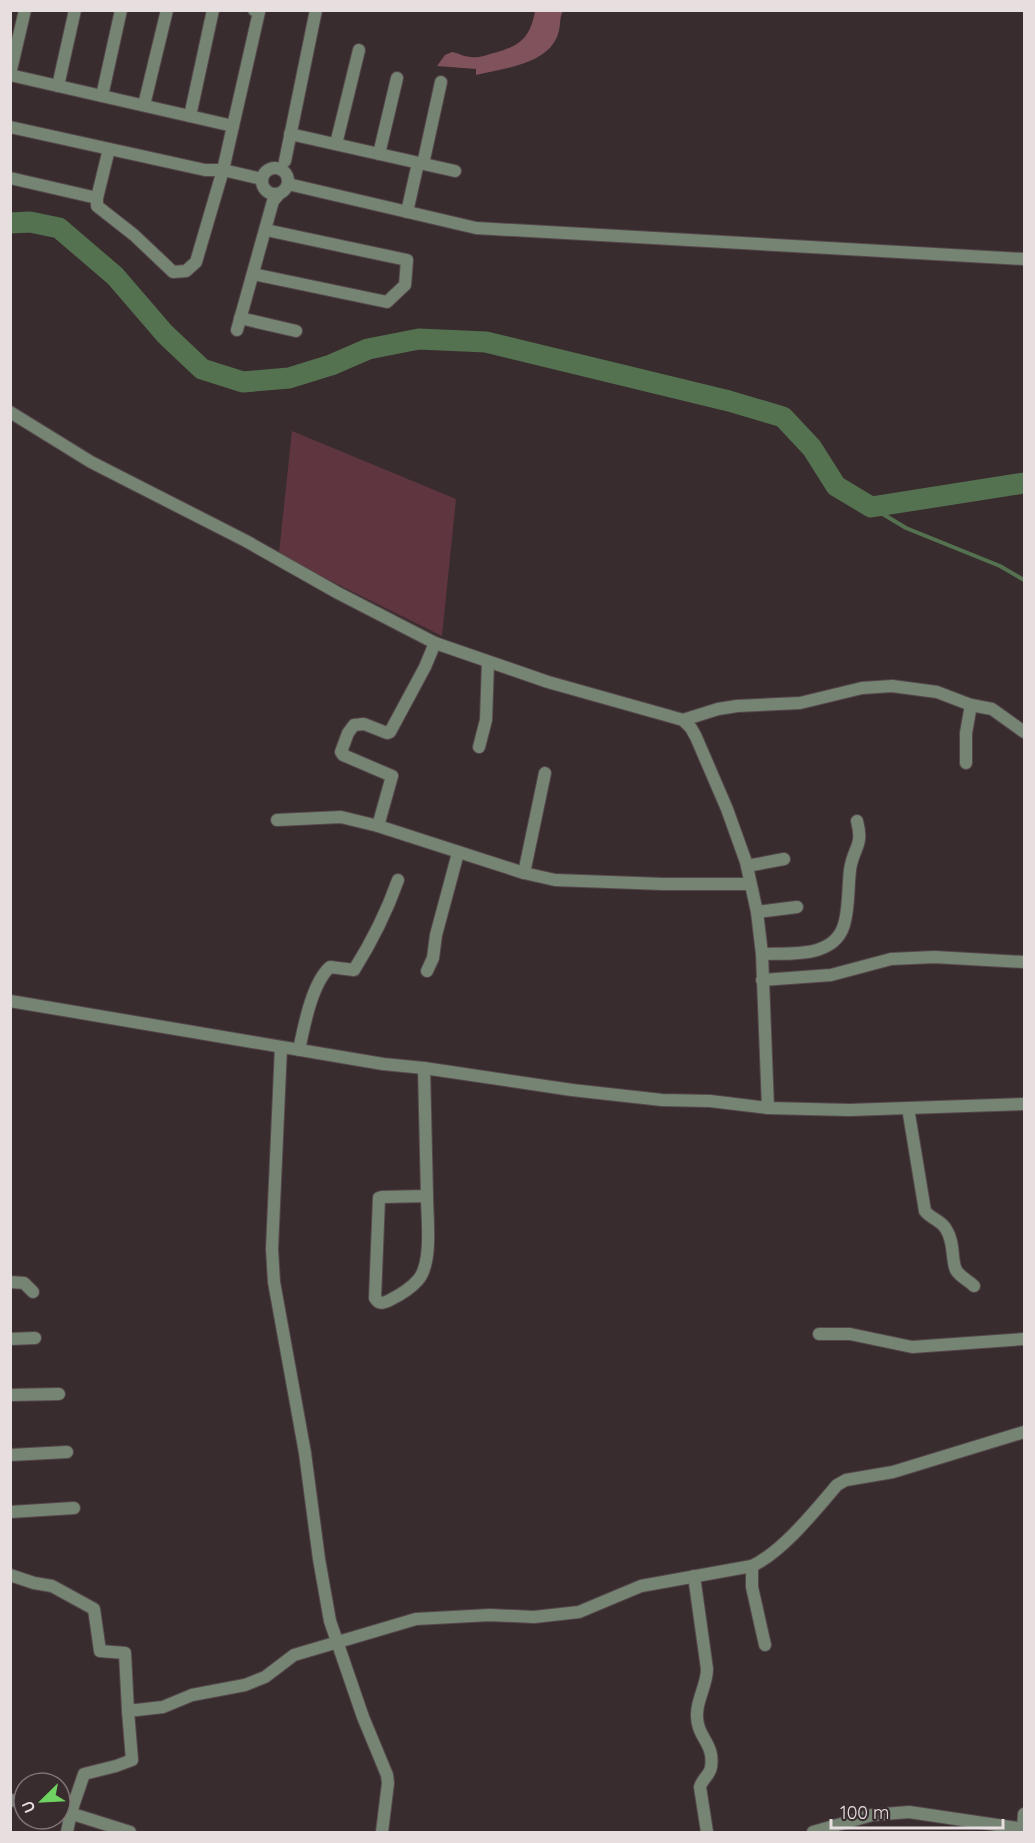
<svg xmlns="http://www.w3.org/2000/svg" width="1035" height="1843" viewBox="0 0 1035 1843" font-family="Quicksand,sans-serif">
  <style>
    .green { fill: #5f353f }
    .forest { fill: #7f525c }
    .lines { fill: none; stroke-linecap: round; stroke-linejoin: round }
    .stream { stroke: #557250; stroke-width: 4 }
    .river { stroke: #557250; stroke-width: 21 }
    .minor-casing { stroke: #55484b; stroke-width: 14 }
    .minor { stroke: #768474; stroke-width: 12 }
  </style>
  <rect width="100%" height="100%" fill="#392c2f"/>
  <path class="green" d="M 292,431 L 456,499 L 442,636 L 315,573 L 279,553 Z"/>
  <path class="forest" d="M 535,11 L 563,11 C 559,18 561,26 558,34 C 548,65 503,68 476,75 L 476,69 L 437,66 L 445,55 L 452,52 C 459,53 464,57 471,57 C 478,58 484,56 490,54 C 518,47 530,40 535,11 Z"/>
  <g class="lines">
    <path class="stream" d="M 871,507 L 906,528 L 1000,566 L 1024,580"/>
    <path class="river" d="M 10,223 L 30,222 L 59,228 L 115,276 L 165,334 L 202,369 L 243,382 L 289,378 L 331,365 L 368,349 L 419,339 L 486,342 L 729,401 L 783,417 L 812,448 L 836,486 L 871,507 L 1024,483"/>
    <g class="minor-casing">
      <g id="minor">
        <path d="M 10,74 L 25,10"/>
        <path d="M 10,75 L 233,126"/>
        <path d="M 58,86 L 75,10"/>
        <path d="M 102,96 L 121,10"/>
        <path d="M 144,105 L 167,10"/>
        <path d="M 190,116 L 213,10"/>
        <path d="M 10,127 L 205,170 L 223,170 L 262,179"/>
        <path d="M 290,134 L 455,171"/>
        <path d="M 336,144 L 359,50"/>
        <path d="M 109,149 L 97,198 L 97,206 L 134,235 L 173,272 L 186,271 L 196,262 L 223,170 L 259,12 L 254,10"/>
        <path d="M 379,154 L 397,78"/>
        <path d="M 285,161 L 316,10"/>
        <path d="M 423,164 L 441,82"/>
        <circle cx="275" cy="181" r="13"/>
        <path d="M 10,178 L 97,198"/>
        <path d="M 288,184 L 476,228 L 1024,259"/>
        <path d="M 407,212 L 418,163"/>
        <path d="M 253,274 L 387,302 L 405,285 L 407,260 L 266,230"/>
        <path d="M 240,318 L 296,331"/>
        <path d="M 237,330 L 273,201 L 279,194"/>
        <path d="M 10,412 L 91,462 L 246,541 L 338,593 L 435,643 L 548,682 L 669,716 L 683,720 L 691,728 L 696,737 L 727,809 L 746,862 L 757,912 L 762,954 L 768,1108"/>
        <path d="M 683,720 L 718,709 L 737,706 L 800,703 L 862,688 L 892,686 L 937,692 L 971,705 L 992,709 L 1024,732"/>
        <path d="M 479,747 L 486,720 L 488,662"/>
        <path d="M 966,763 L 966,733 L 971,705"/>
        <path d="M 277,820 L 341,817 L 378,826 L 524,873 L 555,880 L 663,884 L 750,884"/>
        <path d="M 378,826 L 392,776 L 343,755 L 341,752 L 348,733 L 354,725 L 364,724 L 387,733 L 390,732 L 425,667 L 435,643"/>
        <path d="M 747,866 L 784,859"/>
        <path d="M 524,873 L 545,773"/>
        <path d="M 757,912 L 797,907"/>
        <path d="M 762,954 C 791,953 837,959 845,921 C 849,904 848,887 850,870 C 853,847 864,847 857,821"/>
        <path d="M 427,971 L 433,958 L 436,935 L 458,853"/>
        <path d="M 762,980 L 831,975 L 891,959 L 934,957 L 1024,962"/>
        <path d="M 10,1001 L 383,1064 L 424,1068 L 572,1090 L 662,1100 L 710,1101 L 768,1108 L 849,1110 L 1024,1104"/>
        <path d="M 281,1047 L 272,1249 L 274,1282 L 305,1453 L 319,1559 L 330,1621 L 363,1717 L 387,1775 L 388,1783 L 382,1832"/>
        <path d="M 299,1050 C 304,1026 312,983 330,967 L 354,970 C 371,943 387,911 398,880"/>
        <path d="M 424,1068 L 427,1196"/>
        <path d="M 908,1108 L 925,1211 C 931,1219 941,1220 946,1229 C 955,1243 951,1259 956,1270 C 960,1277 968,1280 974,1286"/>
        <path d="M 427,1196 C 427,1218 433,1263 418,1280 C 411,1288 400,1295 390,1300 C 384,1303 379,1305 375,1298 L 379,1198 L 382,1197 Z"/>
        <path d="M 10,1282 L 24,1283 L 33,1292"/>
        <path d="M 819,1334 L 850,1334 L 912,1347 L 1024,1339"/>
        <path d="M 10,1339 L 35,1338"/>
        <path d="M 10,1395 L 59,1394"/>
        <path d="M 10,1455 L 67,1452"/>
        <path d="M 10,1512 L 74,1508"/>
        <path d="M 752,1566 L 752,1587 L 765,1645"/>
        <path d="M 10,1575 L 34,1583 L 52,1586 L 94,1609 L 100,1651 L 125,1653 L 128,1711 L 163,1707 L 192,1695 L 245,1685 L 265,1677 L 294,1655 L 416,1619 L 490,1615 L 534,1617 L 579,1612 L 641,1586 L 752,1566 C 782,1552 815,1511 837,1485 L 846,1480 L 893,1472 L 1024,1432"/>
        <path d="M 694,1576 L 707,1669 C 707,1685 697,1699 697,1714 C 696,1737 715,1743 711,1767 C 710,1775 702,1779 700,1787 L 707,1832"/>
        <path d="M 10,1800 L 24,1802"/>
        <path d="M 60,1810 L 130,1832"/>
        <path d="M 1023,1829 L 1024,1814"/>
        <path d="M 67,1832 L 71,1812 L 84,1774 L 116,1766 L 132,1760 L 128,1711"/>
        <path d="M 813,1832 L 872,1815 L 909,1812 L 1024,1829"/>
      </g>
    </g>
    <use href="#minor" class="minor"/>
  </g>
  <rect width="1035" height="1843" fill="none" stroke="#e7dee0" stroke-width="24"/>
  <g transform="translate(42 1801) rotate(246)"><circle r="28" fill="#392c2f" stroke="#7f7376" stroke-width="1.5"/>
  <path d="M0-4.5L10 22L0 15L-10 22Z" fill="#6ed360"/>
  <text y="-9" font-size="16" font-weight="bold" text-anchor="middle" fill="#e7dee0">U</text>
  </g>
  <path d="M831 1819v9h172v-9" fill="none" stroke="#e7dee0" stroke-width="3"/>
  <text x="840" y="1819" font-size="18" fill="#e7dee0" stroke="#392c2f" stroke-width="4.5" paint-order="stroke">100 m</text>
</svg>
